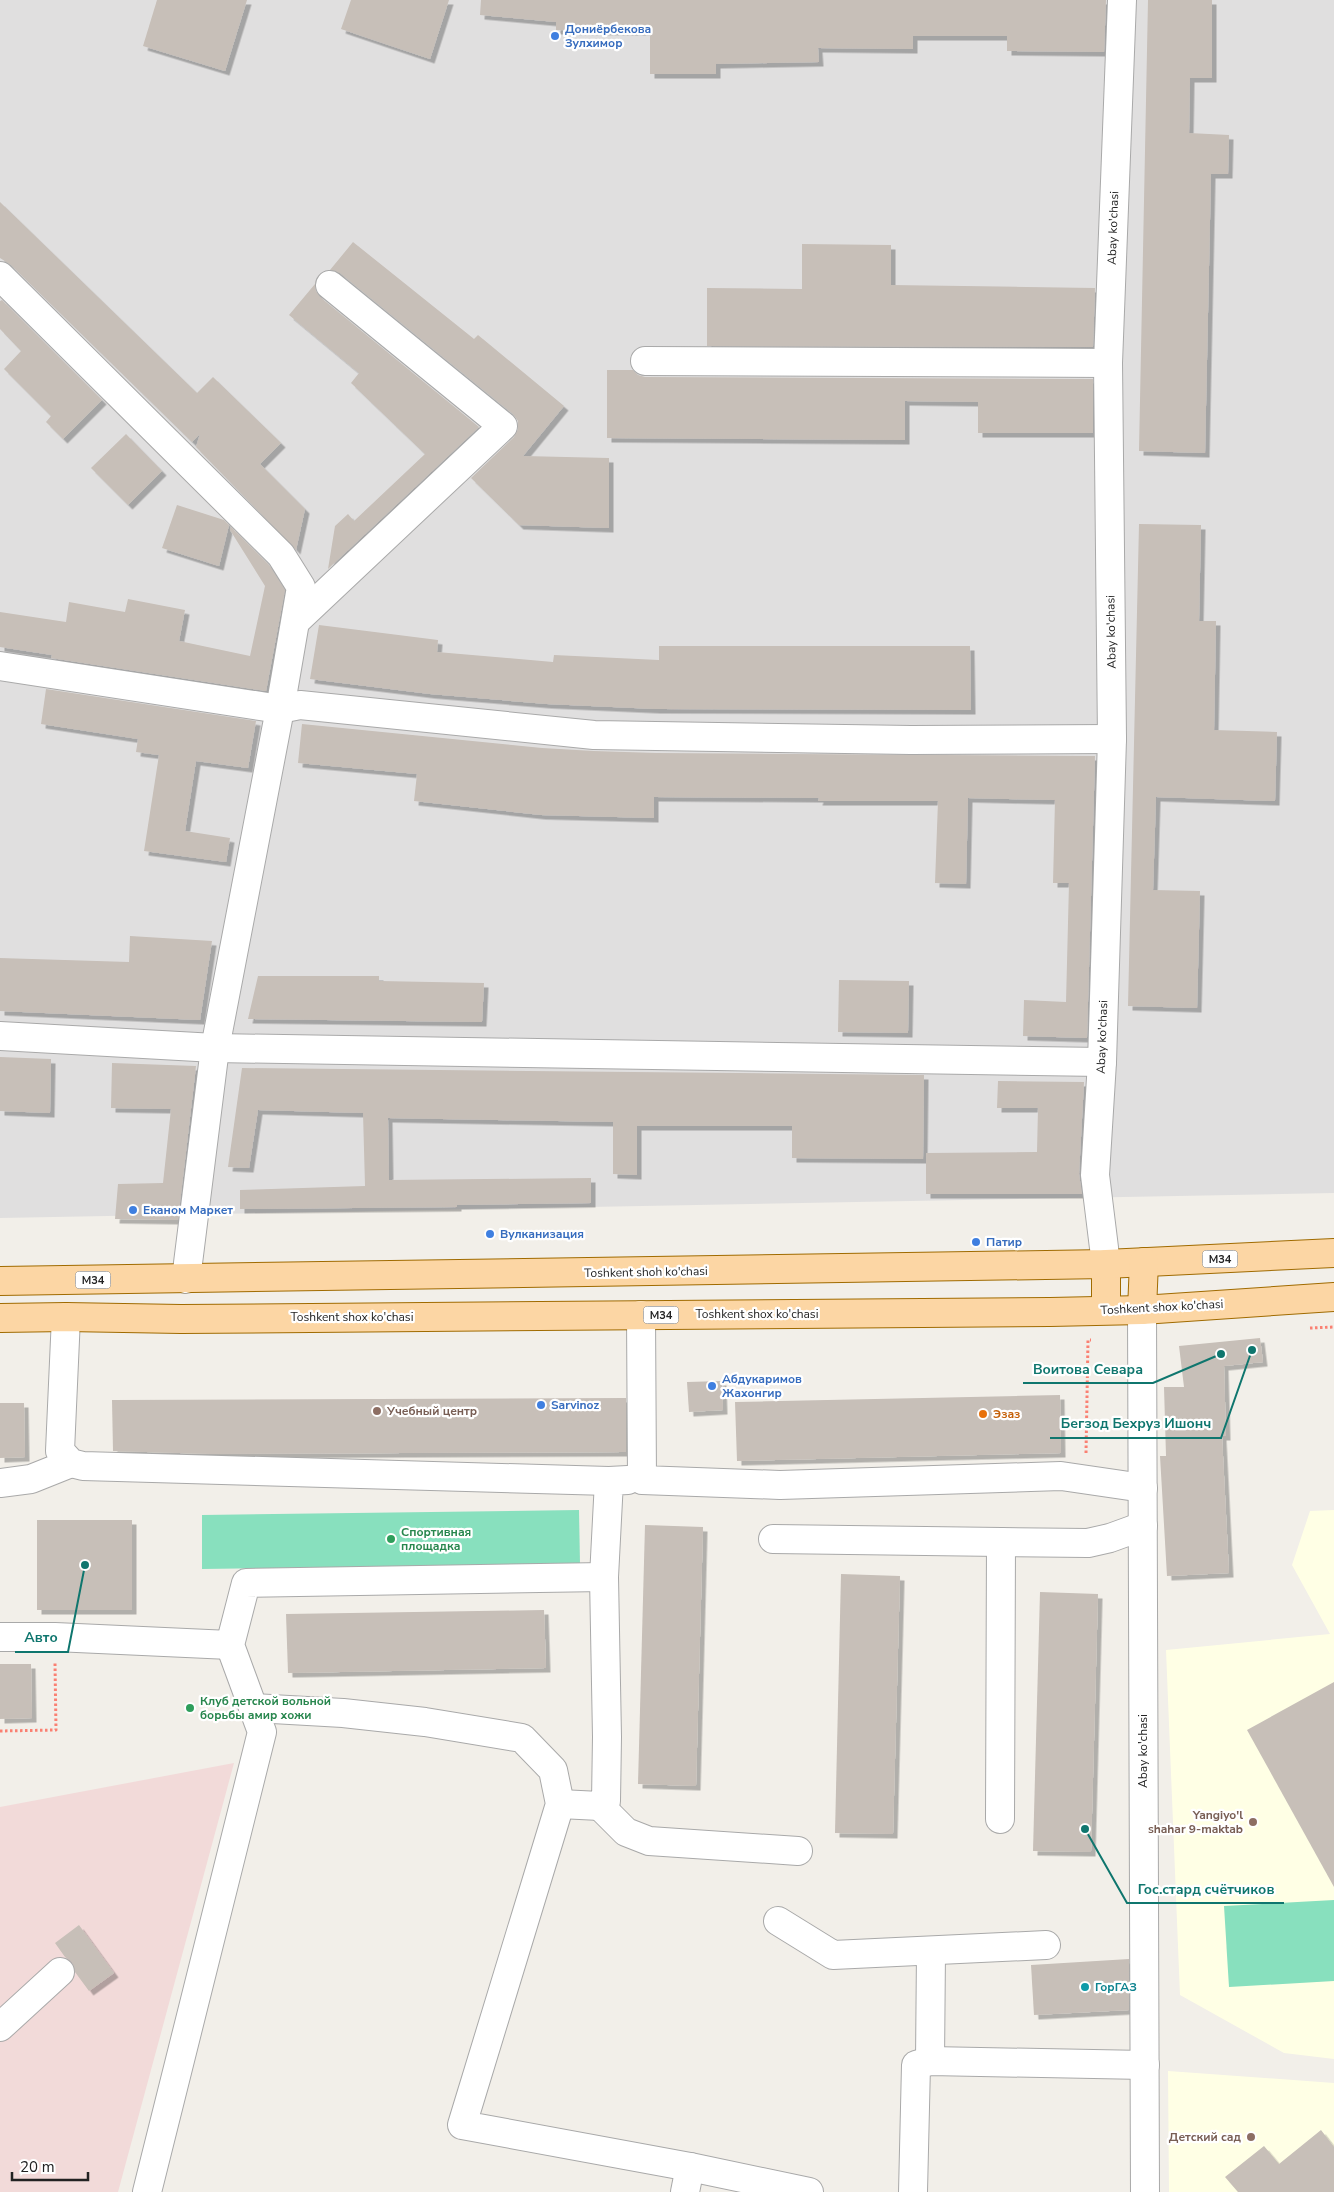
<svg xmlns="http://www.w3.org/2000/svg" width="1334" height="2192" viewBox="0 0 1334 2192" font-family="'Nunito Sans',sans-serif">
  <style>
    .residential { fill: #e0dfdf }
    .commercial { fill: #f2dad9 }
    .education { fill: #ffffe5 }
    .pitch { fill: #88e0be }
    .building { fill: #c7bfb8; filter: url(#shadow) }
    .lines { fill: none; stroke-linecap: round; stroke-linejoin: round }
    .minor-casing { stroke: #a9a9a9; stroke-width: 30 }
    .major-casing { stroke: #a06b00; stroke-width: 30 }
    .path { stroke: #fa8072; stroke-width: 3; stroke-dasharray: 2.5 2.5; stroke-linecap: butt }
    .minor { stroke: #fff; stroke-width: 28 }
    .major { stroke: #fcd6a4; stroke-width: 28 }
    .shop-dot { fill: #3f7fe0; stroke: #fff; stroke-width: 2 }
    .education-dot { fill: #8d6e63; stroke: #fff; stroke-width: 2 }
    .food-dot { fill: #e8710a; stroke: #fff; stroke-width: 2 }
    .leisure-dot { fill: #2e9e5b; stroke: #fff; stroke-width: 2 }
    .culture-dot { fill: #0f9aa8; stroke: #fff; stroke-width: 2 }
    .labels { text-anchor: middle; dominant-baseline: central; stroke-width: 4.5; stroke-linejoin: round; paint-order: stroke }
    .shield { fill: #fff; stroke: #646464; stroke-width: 1 }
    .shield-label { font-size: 11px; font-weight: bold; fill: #222 }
    .shop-label { font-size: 12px; font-weight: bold; fill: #366cbe; stroke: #fff; text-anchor: start }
    .street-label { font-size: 12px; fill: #222; stroke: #fff }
    .education-label { font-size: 12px; font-weight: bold; fill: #785e54; stroke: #fff; text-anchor: end }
    .food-label { font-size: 12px; font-weight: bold; fill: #c56008; stroke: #fff; text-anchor: start }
    .leisure-label { font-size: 12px; font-weight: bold; fill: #27864d; stroke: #fff; text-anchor: start }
    .culture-label { font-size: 12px; font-weight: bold; fill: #0d838f; stroke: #fff; text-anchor: start }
    .leader { fill: none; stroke: #0f766e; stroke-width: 2 }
    .callout-dot { fill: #0f766e; stroke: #fff; stroke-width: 2 }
    .callout-label { font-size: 14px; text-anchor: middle; font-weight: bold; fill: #0f766e; stroke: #fff; stroke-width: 4.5; stroke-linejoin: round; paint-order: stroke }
  </style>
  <defs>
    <filter id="shadow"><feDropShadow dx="4.5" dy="4.5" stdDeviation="0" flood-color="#0004"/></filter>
  </defs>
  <rect width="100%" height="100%" fill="#f2efe9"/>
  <path class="residential" d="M 0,0 L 1334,0 L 1334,1193 L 0,1218 Z"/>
  <path class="commercial" d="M 234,1763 L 118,2192 L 0,2192 L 0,1807 Z"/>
  <g class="education">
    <path d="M 1334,1510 L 1334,2059 L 1284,2053 L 1180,1995 L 1166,1650 L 1330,1634 L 1292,1565 L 1310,1511 Z"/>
    <path d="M 1168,2071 L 1334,2083 L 1334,2192 L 1169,2192 Z"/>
  </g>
  <g class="pitch">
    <path d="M 579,1510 L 580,1564 L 202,1569 L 202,1515 Z"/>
    <path d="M 1334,1900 L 1334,1981 L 1229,1987 L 1224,1906 Z"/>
  </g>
  <g class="building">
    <path d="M 157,0 L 247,0 L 225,71 L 143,46 Z"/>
    <path d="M 351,0 L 449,0 L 430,59 L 341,29 Z"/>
    <path d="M 481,0 L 1106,0 L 1104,52 L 1007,51 L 1007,36 L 913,36 L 913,49 L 818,48 L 819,62 L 716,64 L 716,74 L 650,74 L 650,31 L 556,30 L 556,22 L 480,15 Z"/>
    <path d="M 1148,0 L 1212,0 L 1212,78 L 1190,78 L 1189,133 L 1229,135 L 1228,174 L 1211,174 L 1205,453 L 1139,451 Z"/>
    <path d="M 0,202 L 197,393 L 213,377 L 281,443 L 260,464 L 305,509 L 296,550 L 196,447 L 200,434 L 192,442 L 11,265 L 0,258 Z"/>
    <path d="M 353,242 L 474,339 L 478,335 L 564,406 L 523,456 L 609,458 L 609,528 L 519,525 L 471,478 L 514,437 L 518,429 L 518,421 L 513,414 L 340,273 L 330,270 Z"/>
    <path d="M 802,244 L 891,245 L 891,285 L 1095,288 L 1093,347 L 707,346 L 707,288 L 802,289 Z"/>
    <path d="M 315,284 L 316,291 L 320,297 L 479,427 L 328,569 L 335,526 L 348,514 L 354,521 L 425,454 L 351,383 L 359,373 L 289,315 Z"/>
    <path d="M 2,300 L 102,400 L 63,439 L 46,422 L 51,416 L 4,369 L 21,351 L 0,329 L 0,301 Z"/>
    <path d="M 607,370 L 633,370 L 638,375 L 645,377 L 1093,379 L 1093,433 L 978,433 L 978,402 L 905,401 L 905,440 L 607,438 Z"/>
    <path d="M 126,434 L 162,471 L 128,505 L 91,468 Z"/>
    <path d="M 177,505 L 224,520 L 229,525 L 219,566 L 162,548 Z"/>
    <path d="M 1139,524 L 1201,525 L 1199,621 L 1216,621 L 1214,730 L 1277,732 L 1275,801 L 1156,797 L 1153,890 L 1200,891 L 1197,1008 L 1128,1006 Z"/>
    <path d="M 231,527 L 269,565 L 285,590 L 266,691 L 51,658 L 52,655 L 0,647 L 0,612 L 66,622 L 69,602 L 125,612 L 128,599 L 185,610 L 179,641 L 250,656 L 265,586 L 230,530 Z"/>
    <path d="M 319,625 L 438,640 L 437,652 L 553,662 L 554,655 L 659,660 L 659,646 L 970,646 L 971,710 L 656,709 L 547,704 L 430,694 L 310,679 Z"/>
    <path d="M 46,689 L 256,721 L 248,768 L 196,761 L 185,831 L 230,838 L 226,862 L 144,851 L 159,755 L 136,752 L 138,739 L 41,724 Z"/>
    <path d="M 302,724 L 542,748 L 594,751 L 656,753 L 1095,756 L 1087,1038 L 1023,1036 L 1024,1000 L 1066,1002 L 1069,883 L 1053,883 L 1055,800 L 968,798 L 966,884 L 935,883 L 938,801 L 818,801 L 819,798 L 654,797 L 654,818 L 541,815 L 414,801 L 417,774 L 298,763 Z"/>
    <path d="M 130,936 L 212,941 L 200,1020 L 0,1011 L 0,958 L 129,962 Z"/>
    <path d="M 258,976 L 379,976 L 379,981 L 484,983 L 482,1022 L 248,1019 Z"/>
    <path d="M 839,980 L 909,981 L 908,1033 L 838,1032 Z"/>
    <path d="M 0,1057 L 51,1059 L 50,1113 L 0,1111 Z"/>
    <path d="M 112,1063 L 196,1066 L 178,1220 L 115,1219 L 118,1184 L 163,1183 L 171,1109 L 111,1108 Z"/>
    <path d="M 242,1068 L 924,1075 L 923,1159 L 792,1158 L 792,1126 L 637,1126 L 637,1175 L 613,1174 L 613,1122 L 388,1118 L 389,1180 L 591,1178 L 591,1203 L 457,1205 L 457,1207 L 240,1209 L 240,1190 L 365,1186 L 363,1113 L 258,1110 L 249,1168 L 228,1167 Z"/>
    <path d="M 998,1081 L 1084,1082 L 1079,1174 L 1082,1194 L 926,1194 L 926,1153 L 1037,1152 L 1038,1108 L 997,1108 Z"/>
    <path d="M 1260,1338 L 1263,1362 L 1224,1366 L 1226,1436 L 1222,1436 L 1229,1573 L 1167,1576 L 1160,1456 L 1166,1456 L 1164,1387 L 1184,1387 L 1179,1346 Z"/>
    <path d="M 722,1381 L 723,1410 L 689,1412 L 687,1382 Z"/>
    <path d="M 1060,1395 L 1061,1453 L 737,1461 L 735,1402 Z"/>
    <path d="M 626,1398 L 626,1452 L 212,1454 L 113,1451 L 112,1400 Z"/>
    <path d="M 0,1403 L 24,1403 L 25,1457 L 0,1458 Z"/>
    <rect x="37" y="1520" width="95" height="90"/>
    <path d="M 645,1525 L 703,1527 L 696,1786 L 638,1784 Z"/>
    <path d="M 841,1574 L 900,1576 L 893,1834 L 835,1833 Z"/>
    <path d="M 1040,1592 L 1098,1594 L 1091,1852 L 1033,1851 Z"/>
    <path d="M 544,1610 L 546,1668 L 288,1673 L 286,1614 Z"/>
    <path d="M 0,1664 L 31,1664 L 32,1718 L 0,1719 Z"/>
    <path d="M 1334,1682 L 1334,1887 L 1247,1730 Z"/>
    <path d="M 79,1925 L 114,1973 L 89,1991 L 75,1972 L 72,1962 L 65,1957 L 55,1943 Z"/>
    <path d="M 1129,1959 L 1129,2010 L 1034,2015 L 1031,1965 Z"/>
    <path d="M 1321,2130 L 1334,2147 L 1334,2192 L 1238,2192 L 1225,2177 L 1264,2146 L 1279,2164 Z"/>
  </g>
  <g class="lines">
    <g class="minor-casing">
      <g id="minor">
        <path d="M 0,276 L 281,555 L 301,587 L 280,709 L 215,1048 L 186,1279"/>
        <path d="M 645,361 L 1108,363"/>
        <path d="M 297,620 L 503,426 L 330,285"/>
        <path d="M 0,666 L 280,709 L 300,705 L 594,735 L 911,740 L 1112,739"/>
        <path d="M 0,1036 L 215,1048 L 1102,1062"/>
        <path d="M 1106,1264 L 1095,1175 L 1102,1062 L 1112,739 L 1108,363 L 1122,0"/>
        <path d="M 1142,1310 L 1145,2192"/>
        <path d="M 641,1315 L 642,1480 L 780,1485 L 1061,1476 L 1143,1488"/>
        <path d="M 66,1317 L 60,1451 L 71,1463 L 83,1466 L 609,1481"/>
        <path d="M 0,1483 L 31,1479 L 71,1463"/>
        <path d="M 773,1539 L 1001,1542"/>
        <path d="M 0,1637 L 55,1637 L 230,1645"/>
        <path d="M 253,1708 L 343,1713 L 425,1722 L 522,1738 L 553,1770 L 560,1804 L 462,2125 L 690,2167 L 809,2192"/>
        <path d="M 560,1804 L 600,1806 L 606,1801 L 607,1737 L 604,1577 L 609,1481 L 628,1480"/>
        <path d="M 600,1806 L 626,1832 L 649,1841 L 798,1851"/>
        <path d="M 1000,1819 L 1001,1542 L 1088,1543 L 1110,1538 L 1143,1526"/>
        <path d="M 778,1921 L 833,1955 L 1046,1945"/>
        <path d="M 0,2027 L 60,1972"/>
        <path d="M 930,2061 L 931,1952"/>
        <path d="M 147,2192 L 262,1732 L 230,1645 L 246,1583 L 604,1577"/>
        <path d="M 685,2192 L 690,2167"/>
        <path d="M 913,2192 L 916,2065 L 930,2061 L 1145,2065"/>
      </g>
    </g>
    <g class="major-casing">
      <g id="major">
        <path d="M 1106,1264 L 1106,1310"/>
        <path d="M 0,1281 L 1106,1264 L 1334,1253"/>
        <path d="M 1142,1310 L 1144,1262"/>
        <path d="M 0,1318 L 66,1317 L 181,1319 L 1050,1312 L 1142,1310 L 1334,1297"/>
      </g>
    </g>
    <g class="path">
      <path d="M 1310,1328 L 1334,1327"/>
      <path d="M 1086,1453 L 1088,1340 L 1091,1340"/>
      <path d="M 0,1731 L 56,1730 L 55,1663"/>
    </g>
    <use href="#minor" class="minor"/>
    <use href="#major" class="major"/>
  </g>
  <g class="shop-dot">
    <circle cx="555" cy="36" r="5"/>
    <circle cx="133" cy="1210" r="5"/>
    <circle cx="490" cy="1234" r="5"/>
    <circle cx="976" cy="1242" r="5"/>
    <circle cx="712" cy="1386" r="5"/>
    <circle cx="541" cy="1405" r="5"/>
  </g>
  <g class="education-dot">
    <circle cx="377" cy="1411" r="5"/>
    <circle cx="1253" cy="1822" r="5"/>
    <circle cx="1251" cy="2137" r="5"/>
  </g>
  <circle class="food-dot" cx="983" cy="1414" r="5"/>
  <g class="leisure-dot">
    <circle cx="391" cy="1539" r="5"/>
    <circle cx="190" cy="1708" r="5"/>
  </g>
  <circle class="culture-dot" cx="1085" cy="1987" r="5"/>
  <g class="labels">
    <g class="shield">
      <rect x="1202.5" y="1250.5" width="35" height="17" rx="4"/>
      <rect x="75.5" y="1271.5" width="35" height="17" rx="4"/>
      <rect x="643.5" y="1306.5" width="35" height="17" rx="4"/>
    </g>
    <g class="shield-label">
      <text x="1220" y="1259">M34</text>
      <text x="93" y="1280">M34</text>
      <text x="661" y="1315">M34</text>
    </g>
    <g class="shop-label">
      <text x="565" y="29">Дониёрбекова<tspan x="565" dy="14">Зулхимор</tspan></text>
      <text x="143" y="1210">Еканом Маркет</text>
      <text x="500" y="1234">Вулканизация</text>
      <text x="986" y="1242">Патир</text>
      <text x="722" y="1379">Абдукаримов<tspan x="722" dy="14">Жахонгир</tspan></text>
      <text x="551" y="1405">Sarvinoz</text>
    </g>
    <g class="street-label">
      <text transform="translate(1113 228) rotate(-88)">Abay ko'chasi</text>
      <text transform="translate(1111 632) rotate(-91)">Abay ko'chasi</text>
      <text transform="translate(1102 1037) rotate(-88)">Abay ko'chasi</text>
      <text transform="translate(646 1272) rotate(-1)">Toshkent shoh ko'chasi</text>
      <text transform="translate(1162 1307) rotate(-3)">Toshkent shox ko'chasi</text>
      <text x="757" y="1314">Toshkent shox ko'chasi</text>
      <text x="352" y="1317">Toshkent shox ko'chasi</text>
      <text transform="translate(1143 1751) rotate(-90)">Abay ko'chasi</text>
    </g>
    <g class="education-label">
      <text x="387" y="1411" text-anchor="start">Учебный центр</text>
      <text x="1243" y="1815">Yangiyo'l<tspan x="1243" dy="14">shahar 9-maktab</tspan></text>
      <text x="1241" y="2137">Детский сад</text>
    </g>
    <g class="food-label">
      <text x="993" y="1414">Эзаз</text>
    </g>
    <g class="leisure-label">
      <text x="401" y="1532">Спортивная<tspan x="401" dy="14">площадка</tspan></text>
      <text x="200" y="1701">Клуб детской вольной<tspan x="200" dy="14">борьбы амир хожи</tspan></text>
    </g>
    <g class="culture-label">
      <text x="1095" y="1987">ГорГАЗ</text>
    </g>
  </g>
  <path class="leader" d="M1221 1354L1153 1383H1023M1252 1350L1221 1438H1050M85 1565L68 1652H15M1085 1829L1127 1903H1284"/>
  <g class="callout-dot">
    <circle cx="1221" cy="1354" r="5"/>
    <circle cx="1252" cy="1350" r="5"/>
    <circle cx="85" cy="1565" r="5"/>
    <circle cx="1085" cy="1829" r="5"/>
  </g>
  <g class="callout-label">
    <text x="1088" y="1374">Воитова Севара</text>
    <text x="1136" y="1428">Бегзод Бехруз Ишонч</text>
    <text x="41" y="1642">Авто</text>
    <text x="1206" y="1894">Гос.стард счётчиков</text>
  </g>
  <path d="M12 2172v8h76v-8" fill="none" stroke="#222222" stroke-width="2.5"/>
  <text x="20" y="2172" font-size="15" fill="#222222" stroke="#ffffff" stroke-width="4" paint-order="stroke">20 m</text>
</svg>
